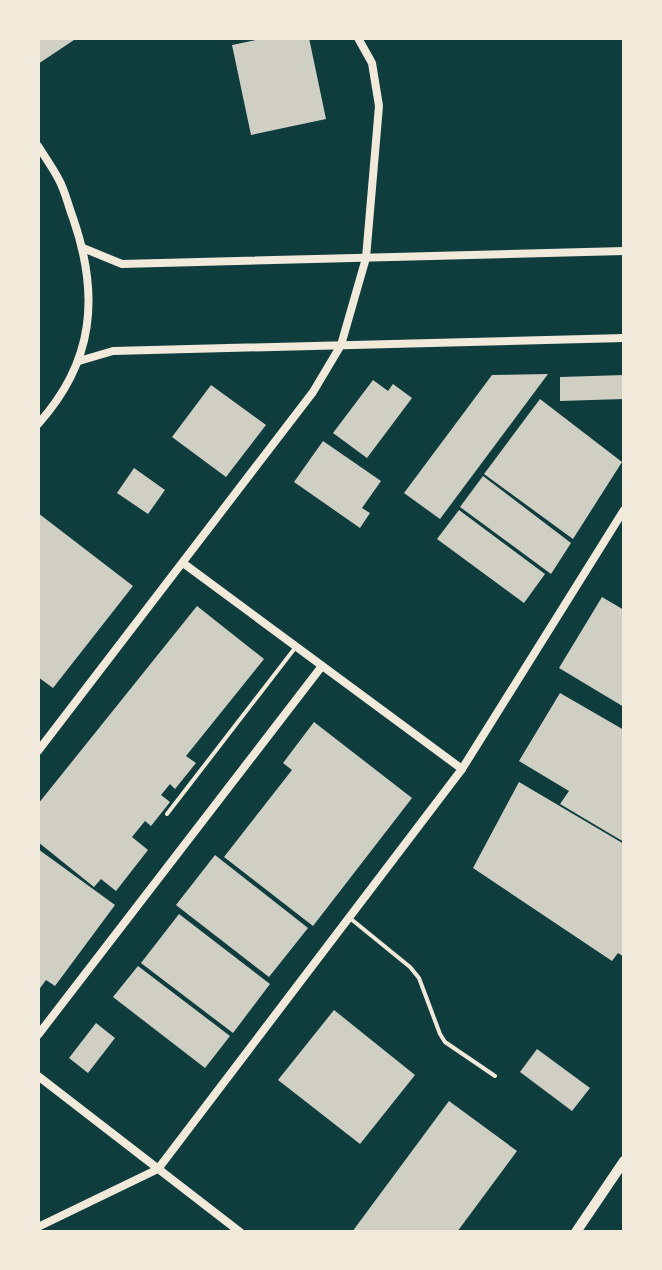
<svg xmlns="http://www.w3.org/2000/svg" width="662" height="1270" viewBox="0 0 662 1270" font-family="Poppins,sans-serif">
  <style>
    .building { fill: #cfcfc3 }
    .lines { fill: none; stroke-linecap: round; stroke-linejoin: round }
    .service { stroke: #f1e9da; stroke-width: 4 }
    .minor { stroke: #f1e9da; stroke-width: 8 }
    .tertiary { stroke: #f1e9da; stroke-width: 10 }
  </style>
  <rect width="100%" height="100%" fill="#0f3d3e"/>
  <g class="building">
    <path d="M 38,38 L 77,38 L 38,64 Z"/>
    <path d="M 265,38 L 309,38 L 326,119 L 251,135 L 232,45 Z"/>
    <path d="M 548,374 L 440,519 L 404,493 L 492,375 Z"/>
    <path d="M 624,375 L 624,399 L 560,401 L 560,377 Z"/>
    <path d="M 373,380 L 388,391 L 393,384 L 412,398 L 367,458 L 333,433 Z"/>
    <path d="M 211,385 L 266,425 L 226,477 L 172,437 Z"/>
    <path d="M 540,399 L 622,462 L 573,539 L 484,474 Z"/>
    <path d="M 323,441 L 381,481 L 362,508 L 370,513 L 360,528 L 294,482 Z"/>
    <path d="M 134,468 L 165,490 L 148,514 L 117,493 Z"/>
    <path d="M 483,476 L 571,543 L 551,574 L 460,507 Z"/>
    <path d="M 459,510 L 545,574 L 524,603 L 437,539 Z"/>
    <path d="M 38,513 L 133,586 L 53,688 L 38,677 Z"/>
    <path d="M 602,597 L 624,610 L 624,707 L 559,668 Z"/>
    <path d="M 197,606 L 264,659 L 186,756 L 196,763 L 175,789 L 170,784 L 161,795 L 170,802 L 151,826 L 145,821 L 132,837 L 148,850 L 116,891 L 101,879 L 94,887 L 38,842 L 38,804 Z"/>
    <path d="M 560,693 L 624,730 L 624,842 L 560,804 L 569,791 L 519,761 Z"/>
    <path d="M 314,722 L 412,798 L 313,926 L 224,857 L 292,770 L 283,763 Z"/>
    <path d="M 519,782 L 624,844 L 624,957 L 618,953 L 612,961 L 473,868 Z"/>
    <path d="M 38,849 L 115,905 L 55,986 L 46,980 L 38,991 Z"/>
    <path d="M 215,855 L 308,928 L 269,977 L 176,905 Z"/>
    <path d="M 179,914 L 270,984 L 233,1033 L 141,963 Z"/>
    <path d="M 138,966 L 230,1036 L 205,1068 L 113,997 Z"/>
    <path d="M 334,1010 L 415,1075 L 360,1144 L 278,1080 Z"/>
    <path d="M 96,1023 L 115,1038 L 88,1073 L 69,1058 Z"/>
    <path d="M 537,1049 L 590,1088 L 572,1111 L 520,1072 Z"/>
    <path d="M 449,1101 L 517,1151 L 457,1232 L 352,1232 Z"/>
  </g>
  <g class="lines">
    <g class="service">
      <path d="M 167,814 L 295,648"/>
      <path d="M 351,919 L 410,967 L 419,978 L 440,1034 L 445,1042 L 495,1076"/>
    </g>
    <g class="minor">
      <path d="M 38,146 C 45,157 52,167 58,178 C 65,190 68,205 73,218 C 100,296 94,362 38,424"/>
      <path d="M 83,248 L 122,264 L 624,251"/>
      <path d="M 79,361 L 113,351 L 624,338"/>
      <path d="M 183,563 L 462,769"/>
      <path d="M 38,751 L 313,392 L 341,345 L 366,258 L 379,106 L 372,63 L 358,38"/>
      <path d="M 38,1035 L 322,666"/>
      <path d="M 38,1076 L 240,1232"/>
      <path d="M 38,1227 L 158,1169 L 462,769 L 624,510"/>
    </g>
    <path class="tertiary" d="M 576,1232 L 624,1161"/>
  </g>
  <rect width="662" height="1270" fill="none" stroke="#f1e9da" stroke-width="80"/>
</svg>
